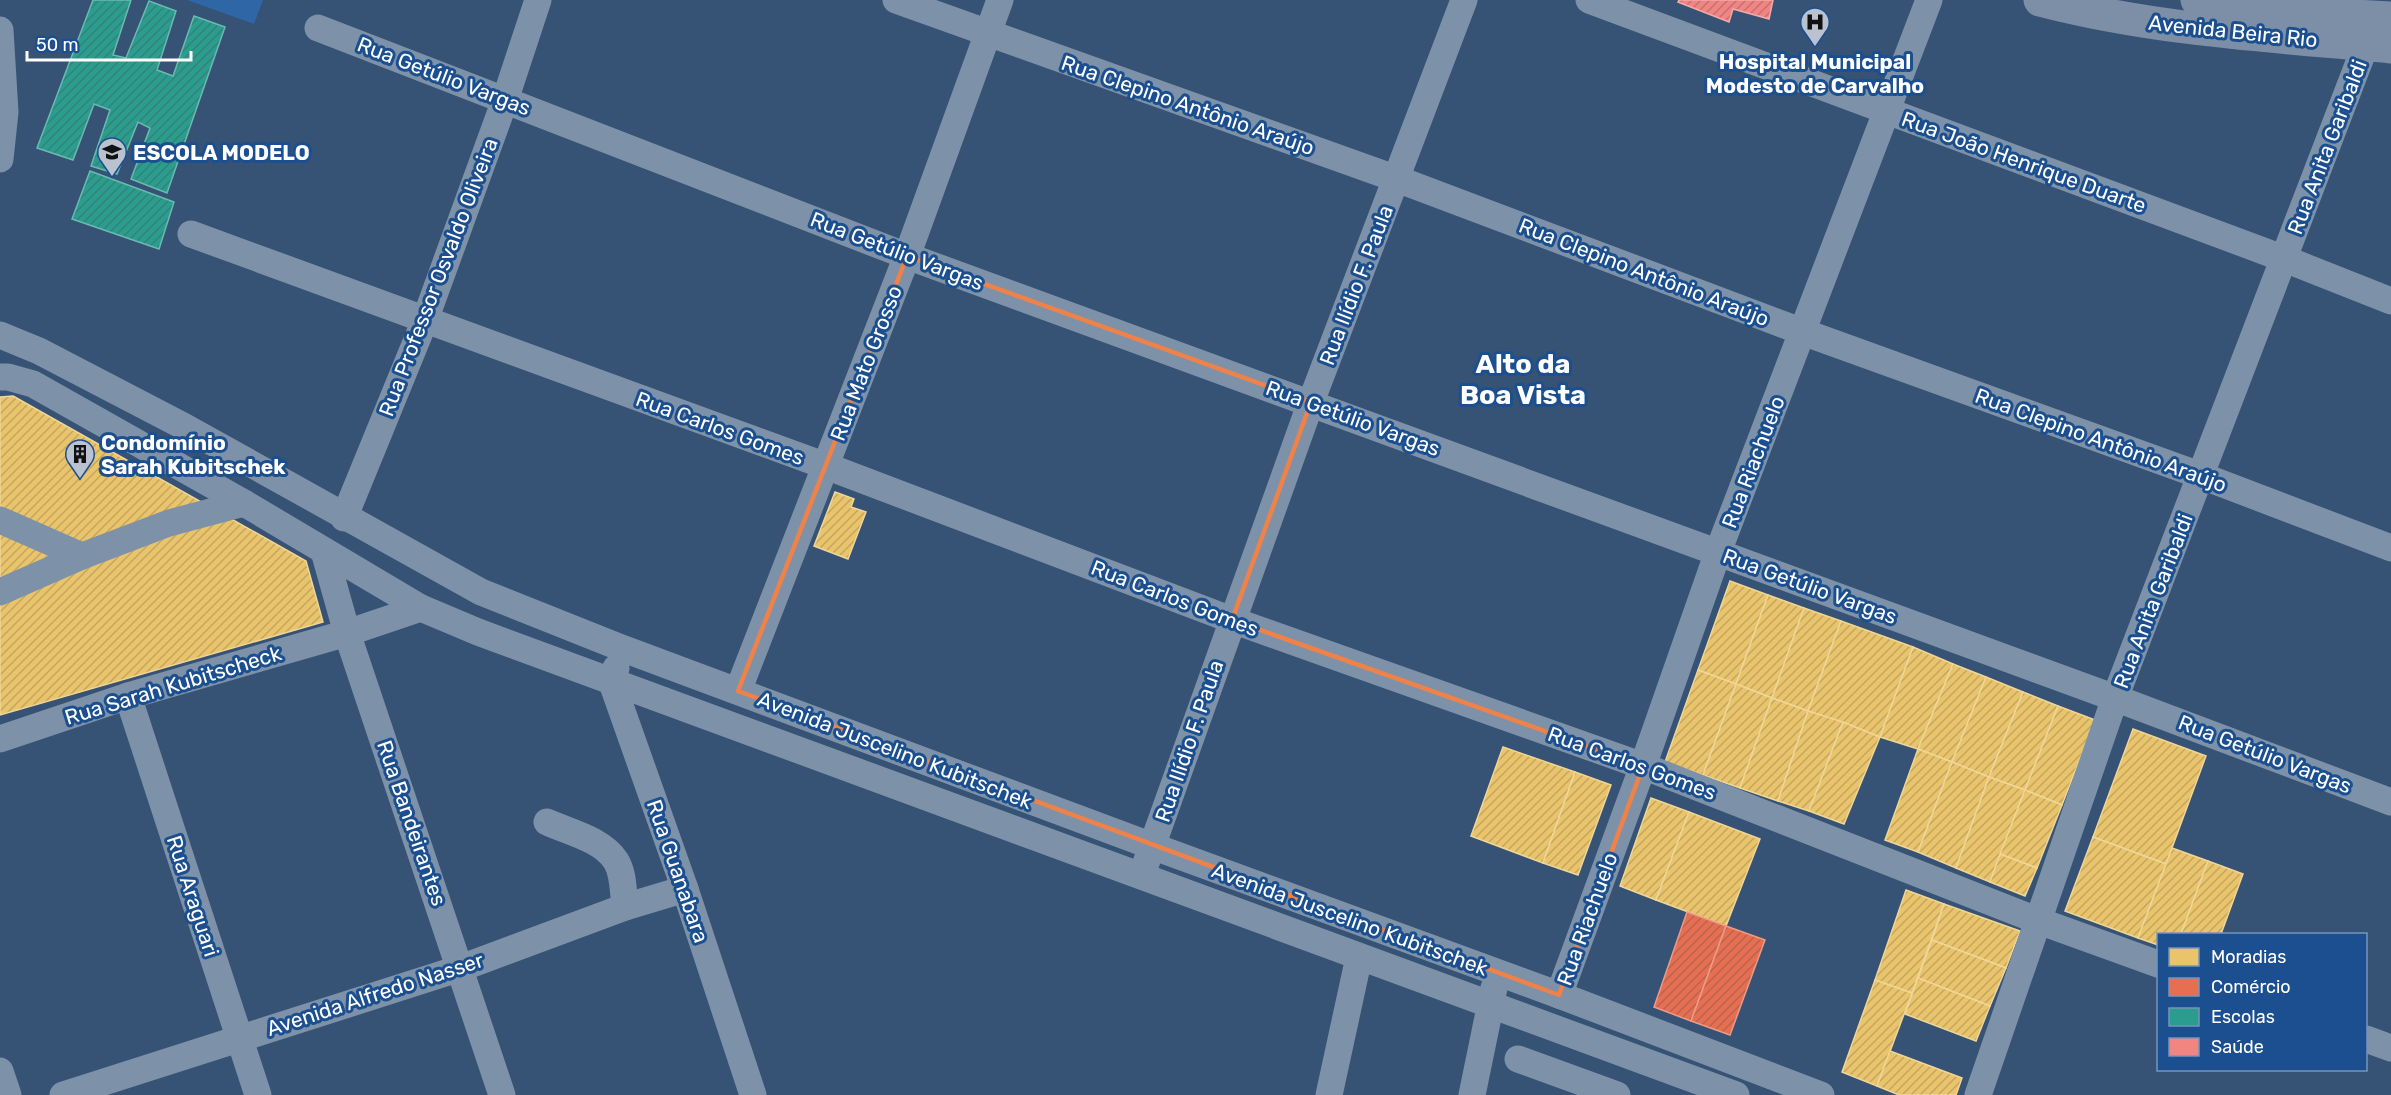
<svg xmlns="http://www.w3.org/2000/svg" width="2391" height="1095" viewBox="0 0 2391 1095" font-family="Rubik,sans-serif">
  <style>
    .pitch { fill: #2f66a5 }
    .homes { fill: url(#homes-hatch); stroke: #f0d697; stroke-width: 1.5 }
    .shops { fill: url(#shops-hatch); stroke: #ee9a85; stroke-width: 1.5 }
    .schools { fill: url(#schools-hatch); stroke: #6abab1; stroke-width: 1.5 }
    .health { fill: url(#health-hatch); stroke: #f6a9a8; stroke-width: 1.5 }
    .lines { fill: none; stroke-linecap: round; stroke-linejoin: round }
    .minor { stroke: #7d92a8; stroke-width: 27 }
    .major { stroke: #7d8ea7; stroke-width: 33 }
    .marked { fill: none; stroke: #ee8249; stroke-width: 4.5; stroke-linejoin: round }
    .labels { text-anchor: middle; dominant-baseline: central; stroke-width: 6; stroke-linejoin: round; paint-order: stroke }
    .street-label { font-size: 21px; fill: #fff; stroke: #1b4f8f }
    .poi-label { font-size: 21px; font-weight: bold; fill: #fff; stroke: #1b4f8f; text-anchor: start }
    .district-label { font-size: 27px; font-weight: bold; fill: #fff; stroke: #1b4f8f }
  </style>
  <defs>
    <pattern id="homes-hatch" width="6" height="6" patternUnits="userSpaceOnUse" patternTransform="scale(1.5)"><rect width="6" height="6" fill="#e9c46a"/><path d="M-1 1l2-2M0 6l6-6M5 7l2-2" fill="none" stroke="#c2a662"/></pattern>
    <pattern id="shops-hatch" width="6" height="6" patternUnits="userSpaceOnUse" patternTransform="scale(1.5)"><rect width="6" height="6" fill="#e76f51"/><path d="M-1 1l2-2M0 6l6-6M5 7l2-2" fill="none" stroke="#b86450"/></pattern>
    <pattern id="schools-hatch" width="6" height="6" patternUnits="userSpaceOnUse" patternTransform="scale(1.5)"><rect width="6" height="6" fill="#2a9d8f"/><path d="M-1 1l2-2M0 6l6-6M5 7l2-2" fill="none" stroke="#368178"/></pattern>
    <pattern id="health-hatch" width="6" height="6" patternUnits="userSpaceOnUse" patternTransform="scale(1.5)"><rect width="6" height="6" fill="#f28482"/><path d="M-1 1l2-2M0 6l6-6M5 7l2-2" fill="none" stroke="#c07372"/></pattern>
  </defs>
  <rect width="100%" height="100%" fill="#365274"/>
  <path class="pitch" d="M 187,0 L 263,0 L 254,24 Z"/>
  <g class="homes">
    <path d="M 13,396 L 306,561 L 323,622 L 0,715 L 0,397 Z"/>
    <path d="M 835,492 L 854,499 L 851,507 L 866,512 L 848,559 L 814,546 Z"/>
    <path d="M 1730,581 L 1768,595 L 1736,684 L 1698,670 Z"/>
    <path d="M 1768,595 L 1804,608 L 1772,698 L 1736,684 Z"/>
    <path d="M 1804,608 L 1841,621 L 1808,711 L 1772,698 Z"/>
    <path d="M 1841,621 L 1913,647 L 1880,737 L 1808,711 Z"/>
    <path d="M 1913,647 L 1953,664 L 1918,749 L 1880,737 Z"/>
    <path d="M 1953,664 L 1986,677 L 1952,762 L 1918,749 Z"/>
    <path d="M 1698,670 L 1736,684 L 1703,775 L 1665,762 Z"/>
    <path d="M 1986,677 L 2023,692 L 1989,777 L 1952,762 Z"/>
    <path d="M 1736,684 L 1772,698 L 1740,788 L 1703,775 Z"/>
    <path d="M 2023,692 L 2058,706 L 2025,790 L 1989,777 Z"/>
    <path d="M 1772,698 L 1808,711 L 1778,801 L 1740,788 Z"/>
    <path d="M 2058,706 L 2095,720 L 2062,805 L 2025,790 Z"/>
    <path d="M 1808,711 L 1843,722 L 1809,811 L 1778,801 Z"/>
    <path d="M 1843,722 L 1880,737 L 1844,824 L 1809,811 Z"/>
    <path d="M 2133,729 L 2206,756 L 2166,864 L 2093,837 Z"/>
    <path d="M 1503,747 L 1575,772 L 1543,863 L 1471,836 Z"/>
    <path d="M 1918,749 L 1952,762 L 1918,852 L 1885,840 Z"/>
    <path d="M 1952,762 L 1989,777 L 1956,868 L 1918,852 Z"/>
    <path d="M 1575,772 L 1611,785 L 1578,875 L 1543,863 Z"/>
    <path d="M 1989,777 L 2025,790 L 1990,882 L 1956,868 Z"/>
    <path d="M 2025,790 L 2062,805 L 2037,868 L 2000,854 Z"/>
    <path d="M 1651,798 L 1689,812 L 1656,900 L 1620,886 Z"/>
    <path d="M 1689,812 L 1760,839 L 1726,926 L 1656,900 Z"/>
    <path d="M 2093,837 L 2166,864 L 2138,938 L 2065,911 Z"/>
    <path d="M 2172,848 L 2208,861 L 2181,934 L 2158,934 L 2158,945 L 2138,938 Z"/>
    <path d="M 2000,854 L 2037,868 L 2025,896 L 1990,882 Z"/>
    <path d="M 2208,861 L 2243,874 L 2221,934 L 2181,934 Z"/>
    <path d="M 1906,890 L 1944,904 L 1912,993 L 1875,980 Z"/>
    <path d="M 1944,904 L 2020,931 L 2006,968 L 1932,940 Z"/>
    <path d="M 1932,940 L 2006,968 L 1990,1006 L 1918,978 Z"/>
    <path d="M 1918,978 L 1990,1006 L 1976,1041 L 1905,1014 Z"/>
    <path d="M 1875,980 L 1912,993 L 1877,1086 L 1842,1072 Z"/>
    <path d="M 1890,1051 L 1962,1078 L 1956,1095 L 1899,1095 L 1877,1086 Z"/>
  </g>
  <g class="shops">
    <path d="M 1687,912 L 1726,926 L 1691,1021 L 1654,1007 Z"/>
    <path d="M 1726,926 L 1765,940 L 1730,1035 L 1691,1021 Z"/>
  </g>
  <g class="schools">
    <path d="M 93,0 L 131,0 L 113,55 L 126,58 L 149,1 L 176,11 L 157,70 L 173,76 L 194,16 L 225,27 L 167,193 L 131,179 L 150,128 L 138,122 L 117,174 L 91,166 L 110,110 L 94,104 L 73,160 L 37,148 Z"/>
    <path d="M 90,171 L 174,202 L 159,249 L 72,219 Z"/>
  </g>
  <path class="health" d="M 1679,0 L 1773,0 L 1769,19 L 1733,9 L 1729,22 L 1678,2 Z"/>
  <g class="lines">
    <g class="minor">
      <path d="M 896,0 L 1397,179 L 1803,332 L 2202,476 L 2391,548"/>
      <path d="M 1589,0 L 2285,259 L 2391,301"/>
      <path d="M 318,28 L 907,256 L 2115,698 L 2391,802"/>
      <path d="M 0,30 L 5,112 L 0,159"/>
      <path d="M 191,234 L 826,466 L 1232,620 L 1643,766 L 2039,921 L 2158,964"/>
      <path d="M 0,335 L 39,351 L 185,427 L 481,592 L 624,649 L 1152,846 L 1559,995 L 1821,1095"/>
      <path d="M 0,377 L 8,377 L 33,384 L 244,503 L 421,608 L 478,632 L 1736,1095"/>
      <path d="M 344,518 L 425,320 L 505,100 L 538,0"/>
      <path d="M 0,520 L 82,556"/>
      <path d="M 324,551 L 347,633 L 502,1095"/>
      <path d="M 0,592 L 82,556 L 169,523 L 244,503"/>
      <path d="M 616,668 L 611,680 L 685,889 L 753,1095"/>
      <path d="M 738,691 L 907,256 L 1000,0"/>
      <path d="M 128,696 L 258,1095"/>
      <path d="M 0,739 L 128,696 L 347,633 L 421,608"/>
      <path d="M 547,822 C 569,832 602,839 616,861 C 624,874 623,892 625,907"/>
      <path d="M 1146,863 L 1311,402 L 1464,0"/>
      <path d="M 1559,995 L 1643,766 L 1718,552 L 1929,0"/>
      <path d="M 2366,1039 L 2391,1048"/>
      <path d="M 1518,1059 L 1617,1095"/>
      <path d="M 0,1071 L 8,1095"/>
      <path d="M 63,1095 L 461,968 L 625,907 L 685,889"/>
      <path d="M 1329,1095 L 1359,957"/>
      <path d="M 1472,1095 L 1494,988"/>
      <path d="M 1978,1095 L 2115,698 L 2366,44"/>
    </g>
    <g class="major">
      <path d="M 2040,0 C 2155,30 2273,36 2391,47"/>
      <path d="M 2197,0 L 2281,12 L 2391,18"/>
    </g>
  </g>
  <path class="marked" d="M 907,256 L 1311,402 L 1232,620 L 1643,766 L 1559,995 L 738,691 Z"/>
  <defs>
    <g id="hospital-pin" transform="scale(1.5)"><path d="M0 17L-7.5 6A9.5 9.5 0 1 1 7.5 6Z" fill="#b9c2ce" stroke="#1b4f8f"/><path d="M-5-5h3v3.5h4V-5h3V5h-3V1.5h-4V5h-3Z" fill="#111"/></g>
    <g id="school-pin" transform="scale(1.5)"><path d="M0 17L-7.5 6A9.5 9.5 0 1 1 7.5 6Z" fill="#b9c2ce" stroke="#1b4f8f"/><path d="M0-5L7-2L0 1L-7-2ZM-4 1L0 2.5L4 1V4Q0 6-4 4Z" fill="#111"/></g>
    <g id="building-pin" transform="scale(1.5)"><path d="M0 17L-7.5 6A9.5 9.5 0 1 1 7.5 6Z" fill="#b9c2ce" stroke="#1b4f8f"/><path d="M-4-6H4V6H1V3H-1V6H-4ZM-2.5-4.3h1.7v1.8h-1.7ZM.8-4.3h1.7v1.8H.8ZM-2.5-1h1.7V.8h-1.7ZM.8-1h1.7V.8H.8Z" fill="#111"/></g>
  </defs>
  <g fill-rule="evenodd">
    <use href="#hospital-pin" x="1815" y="22"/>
    <use href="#school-pin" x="112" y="152"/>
    <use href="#building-pin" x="80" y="454"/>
  </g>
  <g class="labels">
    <g class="street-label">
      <text transform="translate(2233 31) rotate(6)">Avenida Beira Rio</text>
      <text transform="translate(444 76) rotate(21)">Rua Getúlio Vargas</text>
      <text transform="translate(1188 105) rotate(19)">Rua Clepino Antônio Araújo</text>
      <text transform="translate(2327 147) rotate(-69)">Rua Anita Garibaldi</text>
      <text transform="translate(2024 162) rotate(20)">Rua João Henrique Duarte</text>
      <text transform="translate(897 251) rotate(21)">Rua Getúlio Vargas</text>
      <text transform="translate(1644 272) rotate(21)">Rua Clepino Antônio Araújo</text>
      <text transform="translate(438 277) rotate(-69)">Rua Professor Osvaldo Oliveira</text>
      <text transform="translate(1356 285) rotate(-69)">Rua Ilídio F. Paula</text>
      <text transform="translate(866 363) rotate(-69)">Rua Mato Grosso</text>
      <text transform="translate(1353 418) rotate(20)">Rua Getúlio Vargas</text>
      <text transform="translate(720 428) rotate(20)">Rua Carlos Gomes</text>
      <text transform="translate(2101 440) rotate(20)">Rua Clepino Antônio Araújo</text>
      <text transform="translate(1753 462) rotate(-69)">Rua Riachuelo</text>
      <text transform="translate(1810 586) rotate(20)">Rua Getúlio Vargas</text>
      <text transform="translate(1175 598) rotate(21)">Rua Carlos Gomes</text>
      <text transform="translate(2153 601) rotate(-69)">Rua Anita Garibaldi</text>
      <text transform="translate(173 685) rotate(-17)">Rua Sarah Kubitscheck</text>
      <text transform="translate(1189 741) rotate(-71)">Rua Ilídio F. Paula</text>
      <text transform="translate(895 750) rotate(21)">Avenida Juscelino Kubitschek</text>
      <text transform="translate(2265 754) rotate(21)">Rua Getúlio Vargas</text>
      <text transform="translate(1632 763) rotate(20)">Rua Carlos Gomes</text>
      <text transform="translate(412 823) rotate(71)">Rua Bandeirantes</text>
      <text transform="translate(678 871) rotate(71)">Rua Guanabara</text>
      <text transform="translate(193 896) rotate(72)">Rua Araguari</text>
      <text transform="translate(1350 919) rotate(20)">Avenida Juscelino Kubitschek</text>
      <text transform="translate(1587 919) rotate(-70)">Rua Riachuelo</text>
      <text transform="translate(375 994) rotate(-18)">Avenida Alfredo Nasser</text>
    </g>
    <g class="poi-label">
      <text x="1815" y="61" text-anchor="middle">Hospital Municipal<tspan x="1815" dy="24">Modesto de Carvalho</tspan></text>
      <text x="133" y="152">ESCOLA MODELO</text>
      <text x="101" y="442">Condomínio<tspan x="101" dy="24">Sarah Kubitschek</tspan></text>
    </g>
    <g class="district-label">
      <text x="1523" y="364">Alto da<tspan x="1523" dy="31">Boa Vista</tspan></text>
    </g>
  </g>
  <rect x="2157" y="933" width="210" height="138" fill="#1b4f8f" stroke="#7695bc" stroke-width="1.5"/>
  <rect x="2169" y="948" width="30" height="18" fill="#e9c46a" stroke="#7695bc" stroke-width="1.5"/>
  <text x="2211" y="963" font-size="18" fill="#ffffff">Moradias</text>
  <rect x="2169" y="978" width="30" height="18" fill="#e76f51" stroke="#7695bc" stroke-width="1.5"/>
  <text x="2211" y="993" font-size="18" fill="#ffffff">Comércio</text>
  <rect x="2169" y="1008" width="30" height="18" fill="#2a9d8f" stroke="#7695bc" stroke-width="1.5"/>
  <text x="2211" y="1023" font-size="18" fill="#ffffff">Escolas</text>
  <rect x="2169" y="1038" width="30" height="18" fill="#f28482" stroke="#7695bc" stroke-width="1.5"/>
  <text x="2211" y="1053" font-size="18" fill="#ffffff">Saúde</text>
  <path d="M27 51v9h164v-9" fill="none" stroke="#ffffff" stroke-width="3"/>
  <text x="36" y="51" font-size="18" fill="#ffffff" stroke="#1b4f8f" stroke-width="4.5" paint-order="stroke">50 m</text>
</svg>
